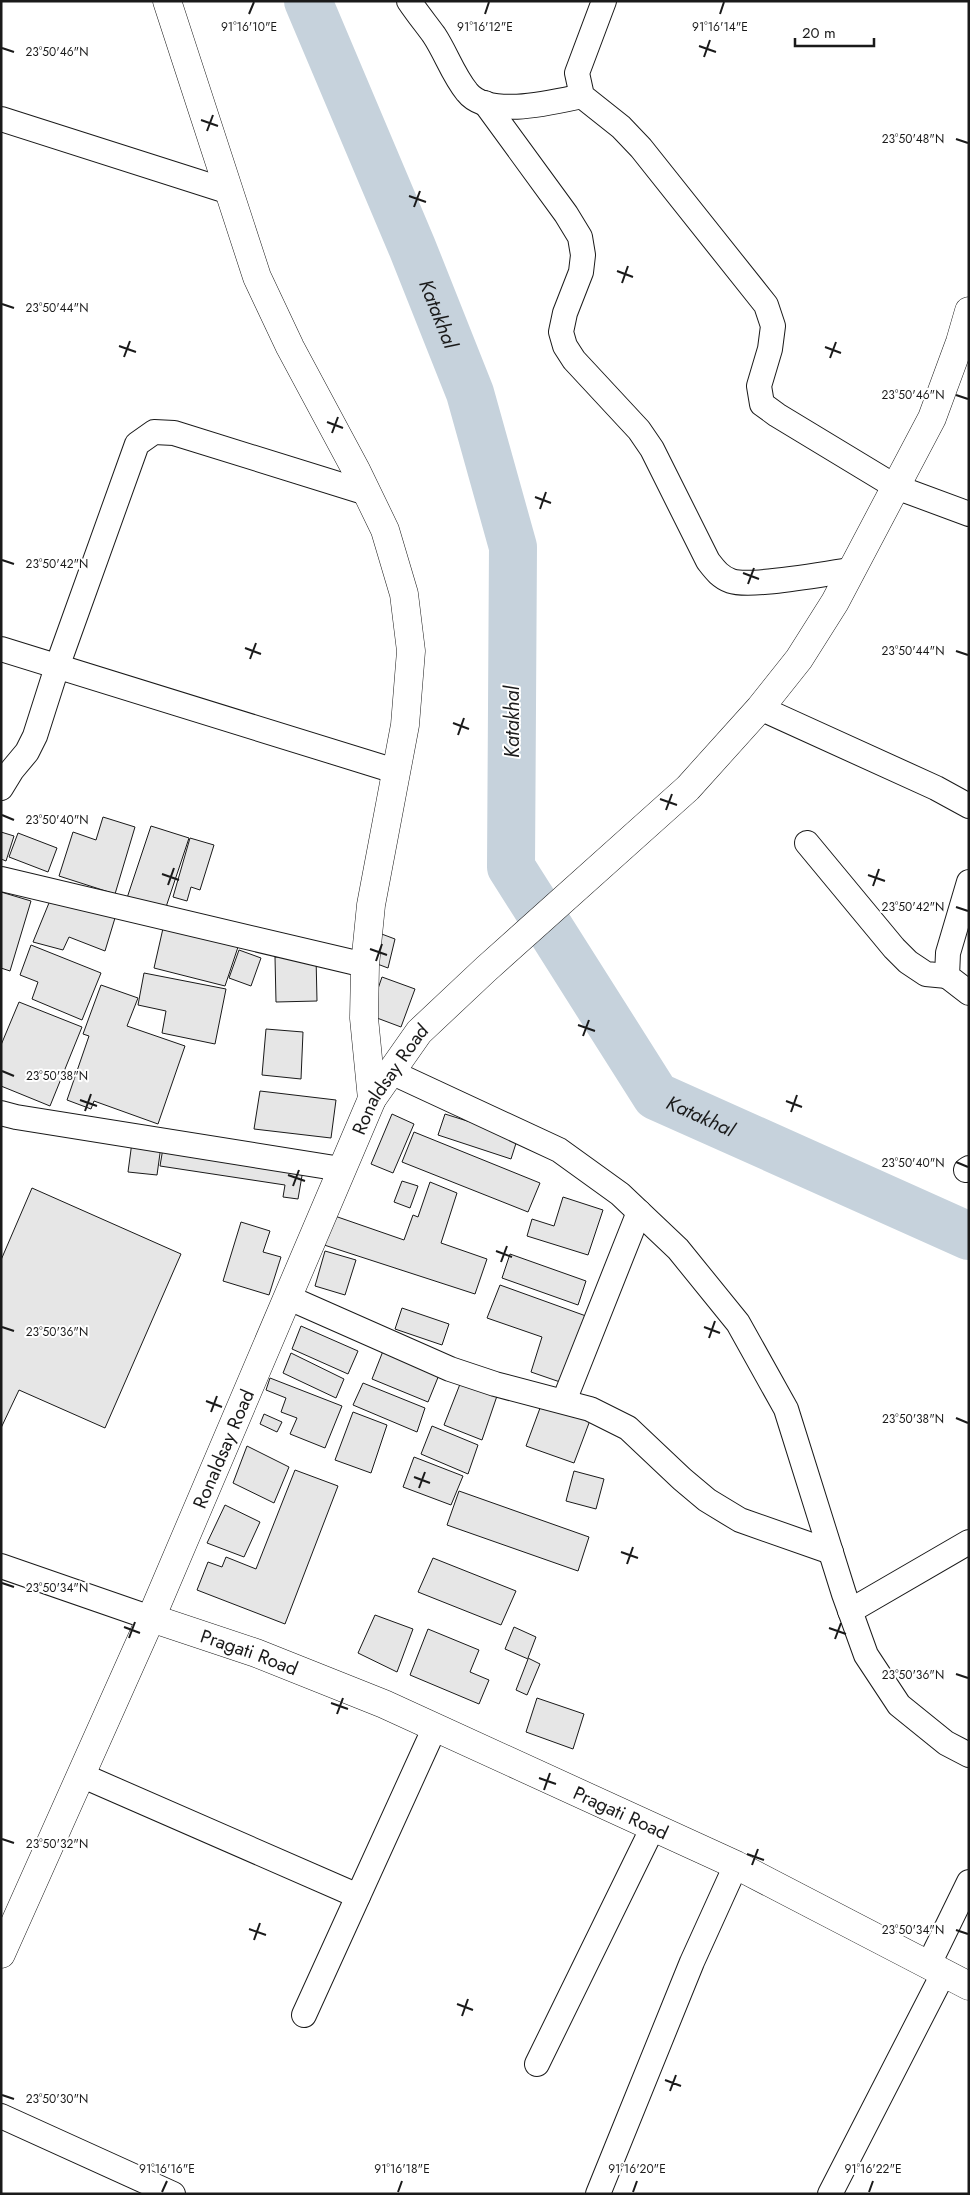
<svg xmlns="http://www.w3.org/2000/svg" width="970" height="2195" viewBox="0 0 970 2195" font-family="Jost,sans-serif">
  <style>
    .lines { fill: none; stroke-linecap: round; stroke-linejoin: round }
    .river { stroke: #c6d2dc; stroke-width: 48 }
    .building { fill: #e6e6e6; stroke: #1a1a1a }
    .minor-casing { stroke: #1a1a1a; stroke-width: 26 }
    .tertiary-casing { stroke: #1a1a1a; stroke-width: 29 }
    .minor { stroke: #fff; stroke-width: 24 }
    .tertiary { stroke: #fff; stroke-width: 28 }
    .ticks { fill: none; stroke: #1a1a1a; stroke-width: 2 }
    .labels { text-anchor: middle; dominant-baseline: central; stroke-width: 4; stroke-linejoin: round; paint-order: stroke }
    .street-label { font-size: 19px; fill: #1a1a1a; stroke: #fff }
    .water-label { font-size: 20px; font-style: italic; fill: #1a1a1a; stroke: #fff }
    .ticks-label { font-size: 12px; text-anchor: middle; fill: #1a1a1a; stroke: #fff; stroke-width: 4; stroke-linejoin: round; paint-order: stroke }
  </style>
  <rect width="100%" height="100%" fill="#fff"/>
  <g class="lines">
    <path class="river" id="s1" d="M 308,1 L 412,247 L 470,393 L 513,547 L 511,867 L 656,1096 L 969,1236"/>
  </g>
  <g class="building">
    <path d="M 103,817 L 135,827 L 115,894 L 59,876 L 73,832 L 96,840 Z"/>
    <path d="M 151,826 L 189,838 L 165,910 L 127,898 Z"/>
    <path d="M 1,832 L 14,836 L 6,861 L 1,859 Z"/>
    <path d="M 18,833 L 57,848 L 48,872 L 9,857 Z"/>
    <path d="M 190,838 L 214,845 L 200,890 L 191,887 L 187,901 L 173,897 Z"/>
    <path d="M 1,892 L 31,901 L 10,971 L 1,968 Z"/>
    <path d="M 51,898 L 115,918 L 105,951 L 69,937 L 63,950 L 33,942 Z"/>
    <path d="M 164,924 L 239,944 L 225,986 L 154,968 Z"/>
    <path d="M 379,933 L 395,939 L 388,968 L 372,962 Z"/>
    <path d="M 31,945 L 101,973 L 82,1020 L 32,999 L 38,982 L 20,975 Z"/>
    <path d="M 239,950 L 261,958 L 251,986 L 229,978 Z"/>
    <path d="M 316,956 L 317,1001 L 276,1002 L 275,957 Z"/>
    <path d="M 144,973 L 226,989 L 215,1044 L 162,1033 L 166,1011 L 138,1005 Z"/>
    <path d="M 382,977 L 415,989 L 401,1027 L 369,1015 Z"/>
    <path d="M 101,985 L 138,998 L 127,1026 L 185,1046 L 158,1124 L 94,1101 L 91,1109 L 67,1100 L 89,1036 L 83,1034 Z"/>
    <path d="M 19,1002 L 82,1027 L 50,1106 L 1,1086 L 1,1045 Z"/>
    <path d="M 266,1029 L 303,1032 L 301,1079 L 262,1075 Z"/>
    <path d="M 260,1091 L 336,1100 L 331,1138 L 254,1129 Z"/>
    <path d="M 392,1114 L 414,1124 L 393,1173 L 371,1164 Z"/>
    <path d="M 445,1114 L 518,1137 L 511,1159 L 438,1135 Z"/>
    <path d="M 414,1132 L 540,1183 L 528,1212 L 402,1162 Z"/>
    <path d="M 132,1142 L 161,1146 L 157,1175 L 128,1172 Z"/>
    <path d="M 164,1142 L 304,1164 L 298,1199 L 283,1197 L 285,1185 L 160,1166 Z"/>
    <path d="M 402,1181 L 418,1186 L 410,1208 L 394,1202 Z"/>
    <path d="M 430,1182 L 457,1193 L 441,1243 L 487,1259 L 475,1294 L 318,1243 L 329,1214 L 404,1240 L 413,1215 L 418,1217 Z"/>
    <path d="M 32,1188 L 181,1254 L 105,1428 L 19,1390 L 1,1428 L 1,1260 Z"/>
    <path d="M 563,1197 L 603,1210 L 588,1255 L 527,1236 L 532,1219 L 554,1226 Z"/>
    <path d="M 241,1222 L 270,1231 L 263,1252 L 281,1257 L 269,1295 L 223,1281 Z"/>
    <path d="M 325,1251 L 356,1260 L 345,1295 L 315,1286 Z"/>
    <path d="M 510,1254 L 586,1281 L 578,1305 L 502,1278 Z"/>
    <path d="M 500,1285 L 586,1316 L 563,1383 L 531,1372 L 542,1337 L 487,1318 Z"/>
    <path d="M 402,1308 L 449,1324 L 442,1345 L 395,1329 Z"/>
    <path d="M 301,1326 L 358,1351 L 348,1374 L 292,1349 Z"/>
    <path d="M 385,1346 L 441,1370 L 428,1402 L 372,1379 Z"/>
    <path d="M 291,1353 L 344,1379 L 336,1398 L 283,1373 Z"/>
    <path d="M 270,1378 L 342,1406 L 325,1448 L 290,1434 L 297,1418 L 281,1412 L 286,1398 L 266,1390 Z"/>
    <path d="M 462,1379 L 498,1393 L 482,1440 L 444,1425 Z"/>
    <path d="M 363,1383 L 425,1408 L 417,1432 L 353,1405 Z"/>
    <path d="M 543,1400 L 592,1415 L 574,1463 L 526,1446 Z"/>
    <path d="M 353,1412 L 387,1425 L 371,1473 L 335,1460 Z"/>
    <path d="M 264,1414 L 282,1422 L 277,1432 L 260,1424 Z"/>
    <path d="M 432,1426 L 478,1445 L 468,1474 L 421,1454 Z"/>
    <path d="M 247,1446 L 289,1467 L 274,1503 L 233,1483 Z"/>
    <path d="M 414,1457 L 463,1476 L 451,1505 L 403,1487 Z"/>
    <path d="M 295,1470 L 338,1486 L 285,1624 L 197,1590 L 208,1562 L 222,1567 L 226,1557 L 256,1569 Z"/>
    <path d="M 574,1471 L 604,1479 L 596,1509 L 566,1501 Z"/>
    <path d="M 459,1491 L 589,1537 L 578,1571 L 447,1525 Z"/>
    <path d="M 225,1505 L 260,1522 L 244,1557 L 207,1543 Z"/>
    <path d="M 433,1558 L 516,1591 L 501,1625 L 418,1592 Z"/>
    <path d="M 375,1615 L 413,1629 L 397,1672 L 358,1653 Z"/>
    <path d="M 514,1627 L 536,1637 L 528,1658 L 540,1664 L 527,1695 L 516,1690 L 528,1659 L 505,1649 Z"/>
    <path d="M 428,1629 L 479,1650 L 470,1672 L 489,1680 L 479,1704 L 410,1675 Z"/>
    <path d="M 537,1698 L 584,1714 L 573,1749 L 526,1732 Z"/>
  </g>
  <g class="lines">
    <g class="minor-casing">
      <g id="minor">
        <path d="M 409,1 C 417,13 426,24 434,35 C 446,53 453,75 467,92 C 488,119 554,102 582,96"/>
        <path d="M 604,1 L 577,73 L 582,96 L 621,127 L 641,148 L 766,305 L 773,326 L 770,349 L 759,386 L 762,404 L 777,415 L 896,487 L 969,514"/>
        <path d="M 485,103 L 566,214 L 580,237 L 583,255 L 581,272 L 565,313 L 561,332 L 565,346 L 574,360 L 639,430 L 652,449 L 708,561 C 715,570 720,577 731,581 C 751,588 827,573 852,570"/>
        <path d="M 1,119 L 230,192"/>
        <path d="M 1,649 L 395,771"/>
        <path d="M 760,708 L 936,788 L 969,806"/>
        <path d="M 1,788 L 12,770 L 27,752 L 35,736 L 57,667 L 137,444 L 154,432 L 174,433 L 367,493"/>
        <path d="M 807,843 L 894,948 L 908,962 L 926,974 L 947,976"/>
        <path d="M 1,879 L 365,965"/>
        <path d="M 969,882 L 948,953 L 947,976 L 969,993"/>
        <path d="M 391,1072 L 559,1150 L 620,1194 L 678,1249 L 738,1323 L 786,1409 L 844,1594 L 866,1655 L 899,1705 L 946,1743 L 969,1755"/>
        <path d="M 1,1113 L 16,1117 L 341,1169"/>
        <path d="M 966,1170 L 969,1168"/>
        <path d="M 287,1297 L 450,1369 L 495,1384 L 590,1409 L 628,1428 L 682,1479 L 707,1500 L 740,1520 L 831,1552"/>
        <path d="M 564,1401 L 639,1212"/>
        <path d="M 1,1566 L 151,1618"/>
        <path d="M 850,1611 L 969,1542"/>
        <path d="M 81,1775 L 358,1896"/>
        <path d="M 928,1966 L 969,1882"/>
        <path d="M 304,2015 L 435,1727"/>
        <path d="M 537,2064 L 653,1827"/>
        <path d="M 1,2116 L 173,2194"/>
        <path d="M 598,2194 L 692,1962 L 736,1865"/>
        <path d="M 830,2194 L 943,1974"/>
      </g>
    </g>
    <g class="tertiary-casing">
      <g id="tertiary">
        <path d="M 167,1 L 257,277 L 290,347 L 356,470 L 385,530 L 404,594 L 411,651 L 405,725 L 371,905 L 365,965 L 364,1018 L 372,1099"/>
        <path id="s2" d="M 151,1618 L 256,1653 L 384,1704 L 736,1865 L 969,1986"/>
        <path id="s3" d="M 1,1954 L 151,1618 L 372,1099 L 419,1032 L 486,969 L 688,788 L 760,708 L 799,659 L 835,602 L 932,418 L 960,342 L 969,311"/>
      </g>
    </g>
    <use href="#minor" class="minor"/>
    <use href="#tertiary" class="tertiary"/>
  </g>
  <path class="ticks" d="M 249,14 L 254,2M 485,14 L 489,2M 720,14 L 724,2M 699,46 L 716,52M 2,48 L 14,52M 704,57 L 710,40M 201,120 L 218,126M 207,131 L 213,115M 956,139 L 968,143M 409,196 L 426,202M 414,207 L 420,191M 617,271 L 633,277M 622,283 L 628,266M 2,304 L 14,308M 119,346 L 136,352M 825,347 L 841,353M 124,357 L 130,341M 830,358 L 836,342M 956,395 L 968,399M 327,422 L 343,428M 332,433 L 338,417M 535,497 L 551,503M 540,509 L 546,492M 2,560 L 14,564M 743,573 L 759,579M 748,584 L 754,568M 245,648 L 261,654M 956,651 L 968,655M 250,659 L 256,643M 453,723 L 469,729M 458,735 L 464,718M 660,799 L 677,805M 666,810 L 672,794M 2,815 L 14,820M 162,874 L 179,880M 868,875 L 885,881M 168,885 L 174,868M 873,886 L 879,869M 956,907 L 968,911M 370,949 L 387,955M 376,961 L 382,944M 578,1025 L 595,1031M 583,1036 L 589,1020M 2,1071 L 14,1076M 80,1100 L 97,1106M 786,1101 L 802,1107M 85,1111 L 91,1094M 791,1112 L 797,1095M 956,1162 L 968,1167M 288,1175 L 305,1181M 293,1186 L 299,1170M 496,1251 L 512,1257M 501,1262 L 507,1246M 2,1327 L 14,1331M 704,1327 L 720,1333M 709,1338 L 715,1321M 206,1401 L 222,1407M 211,1412 L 217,1396M 956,1418 L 968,1423M 414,1477 L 430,1483M 419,1488 L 425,1472M 621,1552 L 638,1558M 627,1564 L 633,1547M 2,1583 L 14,1587M 124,1627 L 140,1633M 829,1628 L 846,1634M 129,1638 L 135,1622M 835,1639 L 841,1623M 956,1674 L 968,1678M 331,1703 L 348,1709M 337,1714 L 343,1698M 539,1778 L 556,1784M 544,1790 L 550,1773M 2,1839 L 14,1843M 747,1854 L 764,1860M 752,1865 L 758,1849M 249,1929 L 266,1935M 956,1930 L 968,1934M 254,1940 L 260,1923M 457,2004 L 473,2010M 462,2016 L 468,1999M 665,2080 L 681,2086M 670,2091 L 676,2075M 2,2095 L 14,2099M 162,2192 L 167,2181M 398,2192 L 402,2181M 633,2192 L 637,2181M 869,2192 L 873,2181"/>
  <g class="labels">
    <g class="street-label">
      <text stroke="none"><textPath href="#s3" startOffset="958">Ronaldsay Road</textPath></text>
      <text stroke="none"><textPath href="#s3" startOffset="552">Ronaldsay Road</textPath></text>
      <text stroke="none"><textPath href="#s2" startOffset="104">Pragati Road</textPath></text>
      <text stroke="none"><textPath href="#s2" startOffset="509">Pragati Road</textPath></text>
    </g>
    <g class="water-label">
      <text stroke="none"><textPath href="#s1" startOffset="339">Katakhal</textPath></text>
      <text transform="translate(512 722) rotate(-90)">Katakhal</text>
      <text stroke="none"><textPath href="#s1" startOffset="1224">Katakhal</textPath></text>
    </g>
  </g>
  <g class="ticks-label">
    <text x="249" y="31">91°16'10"E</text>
    <text x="485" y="31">91°16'12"E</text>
    <text x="720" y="31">91°16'14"E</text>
    <text x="57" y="56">23°50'46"N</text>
    <text x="913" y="143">23°50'48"N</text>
    <text x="57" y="312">23°50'44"N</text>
    <text x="913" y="399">23°50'46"N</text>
    <text x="57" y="568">23°50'42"N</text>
    <text x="913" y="655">23°50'44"N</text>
    <text x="57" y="824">23°50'40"N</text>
    <text x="913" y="911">23°50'42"N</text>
    <text x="57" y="1080">23°50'38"N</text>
    <text x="913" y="1167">23°50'40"N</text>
    <text x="57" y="1336">23°50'36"N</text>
    <text x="913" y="1423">23°50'38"N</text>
    <text x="57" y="1592">23°50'34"N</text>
    <text x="913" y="1679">23°50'36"N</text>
    <text x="57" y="1848">23°50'32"N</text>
    <text x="913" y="1934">23°50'34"N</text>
    <text x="57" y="2103">23°50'30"N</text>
    <text x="167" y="2173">91°16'16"E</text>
    <text x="402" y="2173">91°16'18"E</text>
    <text x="637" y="2173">91°16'20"E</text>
    <text x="873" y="2173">91°16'22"E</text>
  </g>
  <rect width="970" height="2195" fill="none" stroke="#1a1a1a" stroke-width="5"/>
  <path d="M795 38v8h79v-8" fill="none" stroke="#1a1a1a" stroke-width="2.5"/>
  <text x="802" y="38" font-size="15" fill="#1a1a1a" stroke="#ffffff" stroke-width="4" paint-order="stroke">20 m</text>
</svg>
